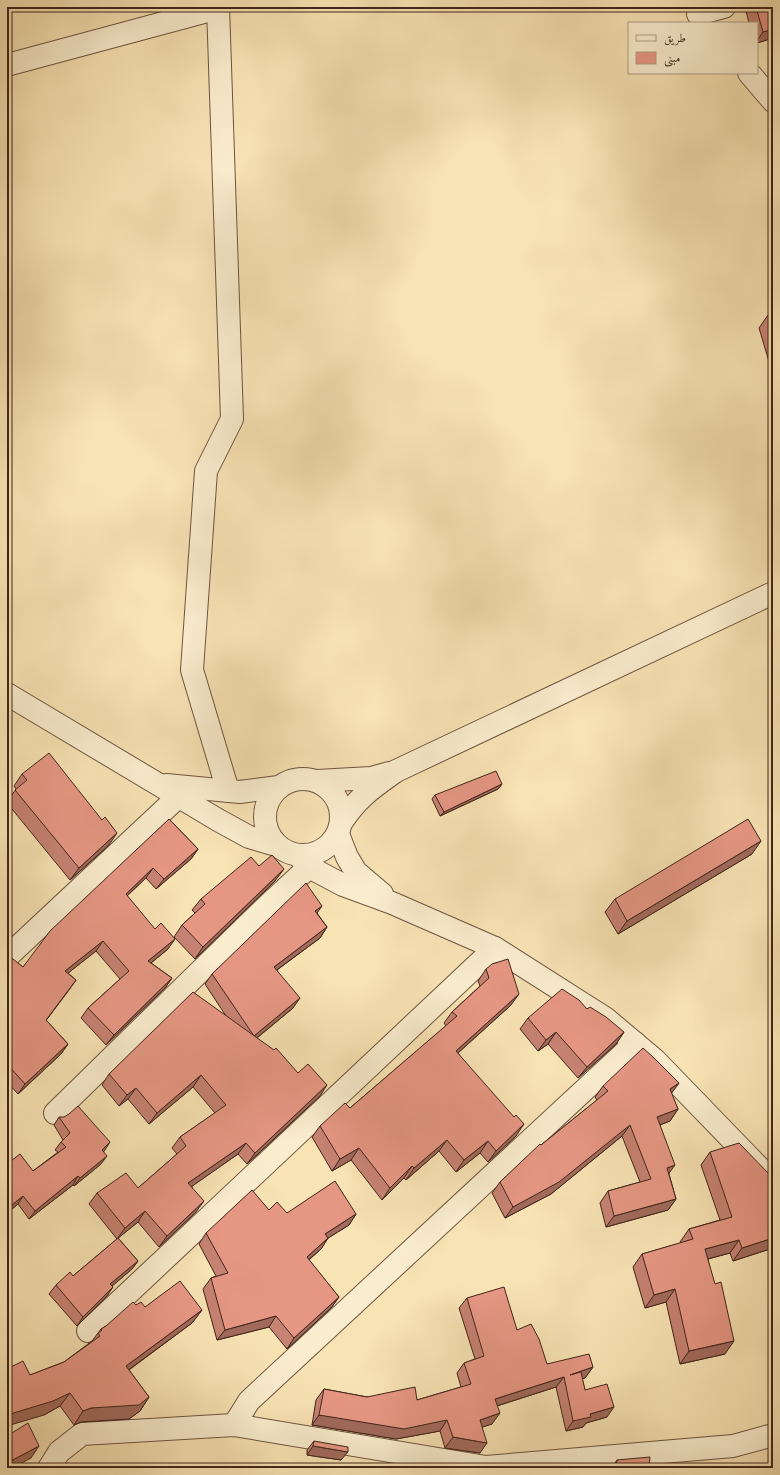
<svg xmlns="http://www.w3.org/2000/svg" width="780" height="1475" viewBox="0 0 780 1475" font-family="Cardo,Amiri,serif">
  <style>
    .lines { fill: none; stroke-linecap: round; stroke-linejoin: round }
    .minor-casing { stroke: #6e5440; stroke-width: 24 }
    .minor { stroke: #faedce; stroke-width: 22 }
    .wall { fill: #c68272; stroke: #40251a }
    .shaded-wall { fill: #a16a5c; stroke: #40251a }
    .building { fill: #e69784; stroke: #40251a }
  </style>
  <rect width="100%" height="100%" fill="#f8e3b4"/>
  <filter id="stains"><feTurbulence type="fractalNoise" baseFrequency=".005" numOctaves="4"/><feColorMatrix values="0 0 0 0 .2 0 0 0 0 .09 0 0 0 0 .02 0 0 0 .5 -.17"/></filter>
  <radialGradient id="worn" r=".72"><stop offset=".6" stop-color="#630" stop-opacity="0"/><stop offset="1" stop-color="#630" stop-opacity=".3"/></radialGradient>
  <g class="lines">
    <g class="minor-casing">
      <g id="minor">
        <path d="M 218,7 L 232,419 L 206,471 L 192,670 L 228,791"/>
        <path d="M 698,14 L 724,7"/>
        <path d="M 7,65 L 219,8"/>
        <path d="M 749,73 L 773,101"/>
        <path d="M 7,694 L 218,820 L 249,837 L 276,845"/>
        <circle cx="303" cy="817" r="38"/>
        <path d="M 317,781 L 371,778 L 389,773"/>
        <path d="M 166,785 L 240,792 L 279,787"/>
        <path d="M 341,823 C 357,798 372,788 396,771 L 773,593"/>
        <path d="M 338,834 L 347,857 L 356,872 L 382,894"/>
        <path d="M 298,855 L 309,867 L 343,885 L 392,903 L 495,948 L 605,1018 L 655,1060 L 773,1182"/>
        <path d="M 7,957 L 179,796"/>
        <path d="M 55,1113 L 269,904 L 309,867"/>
        <path d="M 88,1331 L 495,948"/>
        <path d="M 234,1425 L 249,1401 L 635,1043"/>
        <path d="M 49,1468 L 59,1452 L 82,1434 L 234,1425 L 486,1467 L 733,1446 L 773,1435"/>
      </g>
    </g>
    <use href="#minor" class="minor"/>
  </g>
  <g class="wall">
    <path d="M 745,7 L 773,7 L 773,38 L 757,43 L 757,23 L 749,23 Z"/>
    <path d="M 773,314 L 773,375 L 759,328 L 768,315 Z"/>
    <path d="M 22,774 L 102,820 L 109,845 L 70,880 L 7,803 L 7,802 L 16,789 L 14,786 Z"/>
    <path d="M 502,784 L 498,789 L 440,816 L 432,799 L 435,795 Z"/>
    <path d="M 169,819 L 198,849 L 191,859 L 156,889 L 146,878 L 127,896 L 168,949 L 151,963 L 172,978 L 165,988 L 106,1045 L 81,1018 L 88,1008 L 120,979 L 96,951 L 68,973 L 76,980 L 46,1020 L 68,1044 L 61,1054 L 18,1094 L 7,1082 L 7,956 L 23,967 Z"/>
    <path d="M 752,854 L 618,934 L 605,912 L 615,899 Z"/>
    <path d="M 259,866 L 275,881 L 195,959 L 174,937 L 182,925 L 195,913 L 192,910 L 201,899 Z"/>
    <path d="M 317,913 L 327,927 L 320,938 L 277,970 L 293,1008 L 257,1038 L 298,1073 L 320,1096 L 247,1164 L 238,1154 L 192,1186 L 196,1212 L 159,1247 L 138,1222 L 118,1238 L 138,1261 L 132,1269 L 112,1286 L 107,1296 L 77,1326 L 49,1294 L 56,1285 L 73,1276 L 117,1239 L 89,1204 L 97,1193 L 138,1188 L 177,1154 L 172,1148 L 180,1137 L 215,1113 L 193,1087 L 149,1124 L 128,1099 L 119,1106 L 102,1085 L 109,1074 L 226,1016 L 205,984 L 212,974 Z"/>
    <path d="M 486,969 L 511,1005 L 458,1053 L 516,1136 L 488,1162 L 480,1153 L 456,1172 L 439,1151 L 406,1180 L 404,1178 L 382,1200 L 351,1160 L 332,1171 L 312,1137 L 320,1126 L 350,1108 L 446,1026 L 444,1023 L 452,1012 L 480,986 L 478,981 Z"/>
    <path d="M 587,1009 L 624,1032 L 616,1044 L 578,1078 L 548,1044 L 538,1051 L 520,1029 L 528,1018 Z"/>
    <path d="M 679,1083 L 671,1093 L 678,1109 L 670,1121 L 660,1125 L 669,1174 L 676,1199 L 668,1210 L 606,1227 L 600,1203 L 608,1191 L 640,1182 L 622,1136 L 551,1194 L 505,1218 L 492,1193 L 500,1182 L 541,1145 L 597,1100 L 595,1097 L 603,1086 Z"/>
    <path d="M 59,1117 L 105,1150 L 104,1151 L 101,1164 L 74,1186 L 73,1185 L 29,1219 L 18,1204 L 7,1213 L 7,1164 L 33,1171 L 58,1152 L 55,1150 L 61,1142 L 63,1140 L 54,1125 Z"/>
    <path d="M 710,1152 L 773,1248 L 733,1261 L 730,1253 L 708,1259 L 725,1354 L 680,1364 L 666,1302 L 645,1308 L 633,1267 L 642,1254 L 681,1243 L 680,1242 L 689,1229 L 720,1220 L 701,1165 Z"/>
    <path d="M 269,1210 L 287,1213 L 356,1214 L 349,1225 L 328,1238 L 321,1249 L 309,1260 L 339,1297 L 331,1308 L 287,1349 L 269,1327 L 217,1340 L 203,1289 L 211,1278 L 216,1276 L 199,1244 L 206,1233 Z"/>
    <path d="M 467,1298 L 517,1330 L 547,1364 L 593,1367 L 585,1378 L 582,1379 L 585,1390 L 607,1417 L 586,1423 L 583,1427 L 566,1431 L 556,1387 L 497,1406 L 492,1424 L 482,1427 L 480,1453 L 445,1448 L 440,1431 L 396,1439 L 312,1425 L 316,1400 L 324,1389 L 367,1397 L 417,1400 L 461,1387 L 457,1373 L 464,1363 L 475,1359 L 459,1308 Z"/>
    <path d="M 136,1305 L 145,1307 L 202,1310 L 192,1323 L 129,1370 L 149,1397 L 140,1411 L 129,1419 L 81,1422 L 74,1425 L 60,1406 L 44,1415 L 30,1375 L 64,1362 L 92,1341 L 101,1329 L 106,1326 Z"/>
    <path d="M 314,1441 L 341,1460 L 307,1455 L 307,1450 Z"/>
    <path d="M 617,1460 L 649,1468 L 611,1468 Z"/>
  </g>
  <g class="shaded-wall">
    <path d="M 773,29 L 773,38 L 757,43 L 757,41 L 763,32 Z"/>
    <path d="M 502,784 L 498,789 L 440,816 L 444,812 Z"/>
    <path d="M 117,833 L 109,845 L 70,880 L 79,868 Z"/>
    <path d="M 761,841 L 752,854 L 618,934 L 627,921 Z"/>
    <path d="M 198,849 L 191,859 L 156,889 L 164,879 Z"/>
    <path d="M 153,868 L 146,878 L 118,904 L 126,894 Z"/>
    <path d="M 284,869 L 275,881 L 195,959 L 203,947 Z"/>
    <path d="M 322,906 L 315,916 L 315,911 Z"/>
    <path d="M 327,927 L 320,938 L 267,977 L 274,967 Z"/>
    <path d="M 175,939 L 168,949 L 141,971 L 148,961 Z"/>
    <path d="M 103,941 L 96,951 L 58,981 L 65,971 Z"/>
    <path d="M 172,978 L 165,988 L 106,1045 L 114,1035 Z"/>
    <path d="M 76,980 L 69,990 L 39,1030 L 46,1020 Z"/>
    <path d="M 519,994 L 511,1005 L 448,1062 L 456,1051 Z"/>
    <path d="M 300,998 L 293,1008 L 247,1046 L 254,1036 Z"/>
    <path d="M 556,1032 L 548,1044 L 538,1051 L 546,1040 Z"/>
    <path d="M 624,1032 L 616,1044 L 578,1078 L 587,1067 Z"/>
    <path d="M 68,1044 L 61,1054 L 18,1094 L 25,1084 Z"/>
    <path d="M 201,1075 L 193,1087 L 149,1124 L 157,1113 Z"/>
    <path d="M 679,1083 L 671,1094 L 670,1089 Z"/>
    <path d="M 327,1085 L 320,1096 L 247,1164 L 255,1153 Z"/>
    <path d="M 136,1088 L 128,1099 L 119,1106 L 127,1095 Z"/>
    <path d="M 678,1109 L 670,1121 L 649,1129 L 657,1117 Z"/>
    <path d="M 524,1124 L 516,1136 L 488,1162 L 496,1151 Z"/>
    <path d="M 630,1125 L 622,1136 L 551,1194 L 505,1218 L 513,1207 Z"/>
    <path d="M 447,1140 L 439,1151 L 406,1180 L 414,1168 Z"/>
    <path d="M 488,1141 L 480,1153 L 456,1172 L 464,1160 Z"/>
    <path d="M 110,1142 L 105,1150 L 96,1158 L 102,1150 Z"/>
    <path d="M 246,1143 L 238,1154 L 181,1194 L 188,1183 Z"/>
    <path d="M 359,1148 L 351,1160 L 332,1171 L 340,1159 Z"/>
    <path d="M 107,1156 L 101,1164 L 74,1186 L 80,1178 Z"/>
    <path d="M 675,1165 L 667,1176 L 667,1168 Z"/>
    <path d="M 412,1166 L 404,1178 L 382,1200 L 390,1188 Z"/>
    <path d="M 78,1176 L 73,1185 L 29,1219 L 35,1211 Z"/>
    <path d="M 23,1196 L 18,1204 L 7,1213 L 12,1205 Z"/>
    <path d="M 676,1199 L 668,1210 L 606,1227 L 614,1216 Z"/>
    <path d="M 204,1201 L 196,1212 L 159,1247 L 167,1236 Z"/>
    <path d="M 145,1211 L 138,1222 L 117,1239 L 125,1228 Z"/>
    <path d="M 356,1214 L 349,1225 L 317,1245 L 325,1234 Z"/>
    <path d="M 328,1238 L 321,1249 L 299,1268 L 307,1257 Z"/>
    <path d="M 773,1238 L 773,1248 L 733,1261 L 742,1248 Z"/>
    <path d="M 739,1240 L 730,1253 L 696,1262 L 705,1249 Z"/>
    <path d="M 138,1261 L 132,1269 L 104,1293 L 110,1284 Z"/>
    <path d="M 113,1287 L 107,1296 L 77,1326 L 83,1317 Z"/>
    <path d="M 675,1289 L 666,1302 L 645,1308 L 654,1295 Z"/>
    <path d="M 339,1297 L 331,1308 L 287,1349 L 294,1338 Z"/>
    <path d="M 202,1310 L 192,1323 L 116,1379 L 126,1366 Z"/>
    <path d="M 276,1316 L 269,1327 L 217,1340 L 225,1330 Z"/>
    <path d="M 734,1341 L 725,1354 L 680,1364 L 689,1351 Z"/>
    <path d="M 593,1367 L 585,1378 L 565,1384 L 570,1375 Z"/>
    <path d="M 564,1377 L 556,1387 L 487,1409 L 495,1399 Z"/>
    <path d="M 70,1393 L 60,1406 L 44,1415 L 7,1426 L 7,1415 Z"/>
    <path d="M 149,1397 L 140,1411 L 129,1419 L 81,1422 L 74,1425 L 83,1411 L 91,1408 Z"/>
    <path d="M 614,1407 L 607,1417 L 586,1423 L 583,1427 L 566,1431 L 573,1421 L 590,1414 Z"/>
    <path d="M 500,1413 L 492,1424 L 473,1430 L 480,1420 Z"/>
    <path d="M 319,1415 L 447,1420 L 440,1431 L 396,1439 L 312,1425 Z"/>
    <path d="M 453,1437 L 487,1443 L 480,1453 L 445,1448 Z"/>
    <path d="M 39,1446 L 31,1458 L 12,1468 L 7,1468 L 7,1463 Z"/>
    <path d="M 313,1446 L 348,1452 L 341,1460 L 307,1455 Z"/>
  </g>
  <g class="building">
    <path d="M 756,7 L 773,7 L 773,29 L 763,32 Z"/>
    <path d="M 773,314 L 773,332 L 768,315 Z"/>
    <path d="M 49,753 L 102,820 L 105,817 L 117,833 L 79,868 L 15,790 L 27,780 L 22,774 Z"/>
    <path d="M 496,771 L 502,784 L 444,812 L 435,795 Z"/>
    <path d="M 169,819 L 198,849 L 164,879 L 153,868 L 126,894 L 155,929 L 161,923 L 175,939 L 148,961 L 172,978 L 114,1035 L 88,1008 L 129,971 L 103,941 L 65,971 L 76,980 L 46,1020 L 68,1044 L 25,1084 L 7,1064 L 7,956 L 13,959 L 23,967 L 50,931 Z"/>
    <path d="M 748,819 L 761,841 L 627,921 L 615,899 Z"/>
    <path d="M 272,855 L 284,869 L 203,947 L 182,925 L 205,904 L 201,899 L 251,857 L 259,866 Z"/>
    <path d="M 306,883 L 322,906 L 315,911 L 327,927 L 274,967 L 300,998 L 254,1036 L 212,974 Z"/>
    <path d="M 508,959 L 519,994 L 456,1051 L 514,1117 L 516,1115 L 524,1124 L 496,1151 L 488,1141 L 464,1160 L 447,1140 L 414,1168 L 412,1166 L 390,1188 L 359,1148 L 340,1159 L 320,1126 L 345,1103 L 350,1108 L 457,1016 L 452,1012 L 489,978 L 486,969 L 492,964 Z"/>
    <path d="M 562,989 L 579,1000 L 587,1009 L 590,1007 L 606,1017 L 624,1032 L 587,1067 L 556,1032 L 546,1040 L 528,1018 Z"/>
    <path d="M 193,992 L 274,1050 L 276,1048 L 298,1073 L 308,1064 L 327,1085 L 255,1153 L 246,1143 L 188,1183 L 204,1201 L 167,1236 L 145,1211 L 125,1228 L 97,1193 L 126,1173 L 138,1188 L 186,1146 L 180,1137 L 226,1105 L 201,1075 L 157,1113 L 136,1088 L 127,1095 L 109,1074 Z"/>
    <path d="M 643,1048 L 654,1058 L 679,1083 L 670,1089 L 678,1109 L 657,1117 L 675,1165 L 667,1168 L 676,1199 L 614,1216 L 608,1191 L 651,1179 L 630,1125 L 559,1182 L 513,1207 L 500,1182 L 540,1144 L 541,1145 L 608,1091 L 603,1086 Z"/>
    <path d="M 78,1106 L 110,1142 L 102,1150 L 107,1156 L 80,1178 L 78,1176 L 35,1211 L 23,1196 L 12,1205 L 7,1198 L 7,1164 L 20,1154 L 33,1171 L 66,1147 L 61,1142 L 70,1133 L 59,1117 L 64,1117 L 69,1114 Z"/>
    <path d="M 739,1143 L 769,1174 L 773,1185 L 773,1238 L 742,1248 L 739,1240 L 705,1249 L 715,1284 L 721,1282 L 734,1341 L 689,1351 L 675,1289 L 654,1295 L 642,1254 L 693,1239 L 689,1229 L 732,1217 L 710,1152 Z"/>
    <path d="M 335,1181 L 356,1214 L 325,1234 L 328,1238 L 307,1257 L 339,1297 L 294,1338 L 276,1316 L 225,1330 L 211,1278 L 228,1273 L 206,1233 L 252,1190 L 269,1210 L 277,1202 L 287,1213 Z"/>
    <path d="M 118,1238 L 138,1261 L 110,1284 L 113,1287 L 83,1317 L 56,1285 L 70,1272 L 73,1276 Z"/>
    <path d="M 180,1281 L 202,1310 L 126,1366 L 149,1397 L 139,1405 L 91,1408 L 83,1411 L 70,1393 L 53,1401 L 7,1415 L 7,1369 L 23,1361 L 30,1375 L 64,1362 L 100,1336 L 98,1333 L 102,1330 L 101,1329 L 106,1326 L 133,1302 L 136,1305 L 141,1302 L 145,1307 Z"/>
    <path d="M 504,1287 L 517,1330 L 531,1324 L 539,1339 L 547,1364 L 589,1354 L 593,1367 L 570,1375 L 581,1372 L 585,1390 L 607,1384 L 614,1407 L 590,1414 L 591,1417 L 573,1421 L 564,1377 L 495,1399 L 500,1413 L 480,1420 L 487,1443 L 453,1437 L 447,1420 L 404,1429 L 319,1415 L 324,1389 L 367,1397 L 415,1387 L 417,1400 L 471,1384 L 464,1363 L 484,1356 L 467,1298 Z"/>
    <path d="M 28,1423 L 39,1446 L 7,1463 L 7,1436 Z"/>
    <path d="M 314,1441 L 348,1447 L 348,1452 L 313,1446 Z"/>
    <path d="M 650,1457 L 649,1468 L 616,1468 L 617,1460 Z"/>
  </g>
  <rect width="780" height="1475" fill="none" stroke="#f8e3b4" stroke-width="24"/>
  <rect x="8" y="8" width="764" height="1459" fill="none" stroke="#40251a" stroke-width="2"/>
  <rect x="12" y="12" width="756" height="1451" fill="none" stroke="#40251a"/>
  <rect x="628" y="22" width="130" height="52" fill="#faedce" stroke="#b09d86"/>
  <rect x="636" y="35" width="20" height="6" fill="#faedce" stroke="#b09d86"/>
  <text x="664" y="42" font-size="12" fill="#40251a">طريق</text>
  <rect x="636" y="52" width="20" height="12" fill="#e69784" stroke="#b09d86"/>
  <text x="664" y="62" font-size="12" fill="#40251a">مبنى</text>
  <rect width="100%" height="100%" filter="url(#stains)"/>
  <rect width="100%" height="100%" fill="url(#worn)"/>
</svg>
